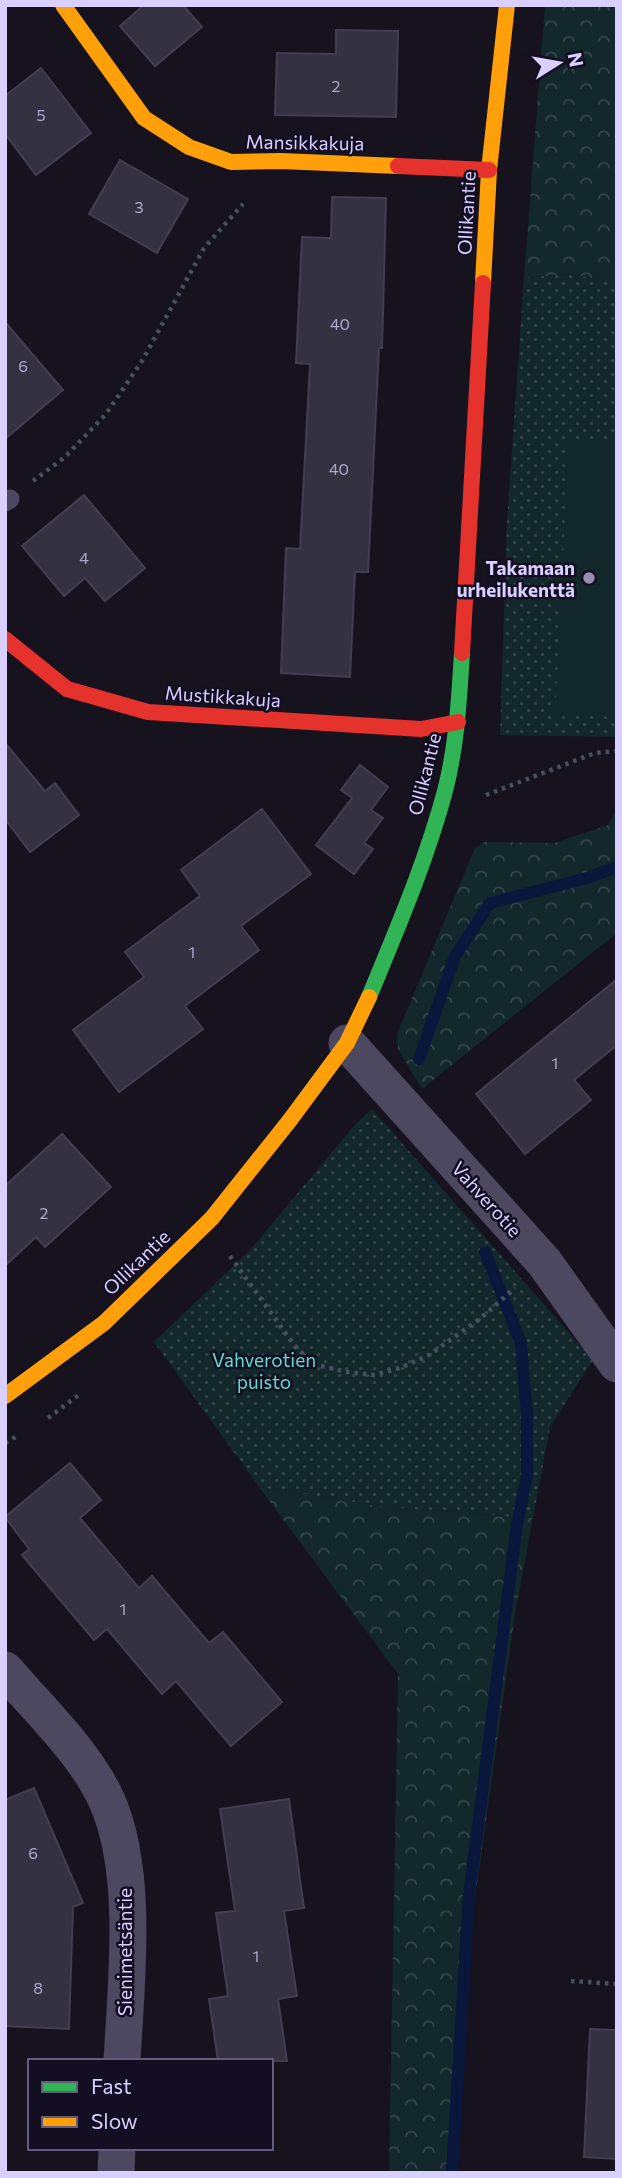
<svg xmlns="http://www.w3.org/2000/svg" width="622" height="2178" viewBox="0 0 622 2178" font-family="Commissioner,sans-serif">
  <style>
    .forest { fill: url(#forest-crowns) }
    .park { fill: url(#park-dots) }
    .pitch { fill: #12282b }
    .lines { fill: none; stroke-linecap: round; stroke-linejoin: round }
    .stream { stroke: #0a173d; stroke-width: 12 }
    .building { fill: #343140; stroke: #433d52; stroke-width: 2 }
    .path { stroke: #46505f; stroke-width: 4.5; stroke-dasharray: 3.5 5; stroke-linecap: butt }
    .lane { stroke: #4c485f; stroke-width: 19 }
    .street { stroke: #4c485f; stroke-width: 37 }
    .fast { stroke: #30b455; stroke-width: 16 }
    .slow { stroke: #ff9f0a; stroke-width: 16 }
    .jam { stroke: #e5322d; stroke-width: 16 }
    .poi-dot { fill: #958eb0; stroke: #140e23; stroke-width: 2.5 }
    .labels { text-anchor: middle; dominant-baseline: central; stroke-width: 5; stroke-linejoin: round; paint-order: stroke }
    .number-label { font-size: 16px; fill: #b0a8cf }
    .street-label { font-size: 19px; fill: #dad0ff; stroke: #140e23 }
    .poi-label { font-size: 19px; font-weight: bold; fill: #dad0ff; stroke: #140e23; text-anchor: end }
    .park-label { font-size: 19px; fill: #5bdfcd; stroke: #140e23 }
  </style>
  <defs>
    <pattern id="forest-crowns" width="20" height="18" patternUnits="userSpaceOnUse" patternTransform="scale(1.75)"><rect width="20" height="18" fill="#12282b"/><path d="M2 6a3 3 0 1 1 6 0M12 15a3 3 0 1 1 6 0" fill="none" stroke="#34464b"/></pattern>
    <pattern id="park-dots" width="8" height="8" patternUnits="userSpaceOnUse" patternTransform="scale(1.75)"><rect width="8" height="8" fill="#12282b"/><path d="M2 2h.1M6 6h.1" fill="none" stroke="#34464b" stroke-width="1.8" stroke-linecap="round"/></pattern>
  </defs>
  <rect width="100%" height="100%" fill="#16131e"/>
  <g class="forest">
    <path d="M 545,5 L 617,5 L 617,283 L 570,274 L 524,278 Z"/>
    <path d="M 617,809 L 617,933 L 422,1089 L 398,1049 L 397,1034 L 475,848 L 484,842 L 554,843 L 608,825 Z"/>
    <path d="M 259,1487 L 387,1507 L 533,1518 L 515,1614 L 462,1991 L 446,2173 L 389,2173 L 398,1674 Z"/>
  </g>
  <g class="park">
    <path d="M 570,274 L 617,283 L 617,737 L 500,735 L 507,522 L 524,278 Z"/>
    <path d="M 372,1109 L 593,1360 L 550,1427 L 533,1518 L 387,1507 L 259,1487 L 154,1342 L 251,1249 L 353,1127 Z"/>
  </g>
  <path class="pitch" d="M 569,440 L 617,443 L 617,717 L 555,714 Z"/>
  <g class="lines">
    <g class="stream">
      <path d="M 419,1059 L 455,956 L 490,903 L 587,878 L 617,867"/>
      <path d="M 452,2173 L 469,1895 L 517,1524 L 527,1476 L 527,1414 L 521,1343 L 485,1252"/>
    </g>
  </g>
  <g class="building">
    <path d="M 144,5 L 183,5 L 202,27 L 155,66 L 120,26 Z"/>
    <path d="M 336,30 L 398,31 L 396,117 L 275,115 L 277,53 L 336,54 Z"/>
    <path d="M 41,68 L 91,133 L 36,175 L 5,134 L 5,96 Z"/>
    <path d="M 120,160 L 188,199 L 157,253 L 89,214 Z"/>
    <path d="M 332,197 L 386,198 L 383,313 L 382,348 L 379,348 L 368,572 L 355,572 L 350,677 L 281,673 L 286,548 L 300,549 L 310,364 L 296,363 L 302,237 L 331,238 Z"/>
    <path d="M 5,322 L 63,390 L 5,439 Z"/>
    <path d="M 84,495 L 145,568 L 105,601 L 85,578 L 64,596 L 22,546 Z"/>
    <path d="M 5,743 L 45,791 L 55,783 L 79,815 L 30,852 L 5,819 Z"/>
    <path d="M 360,765 L 388,787 L 371,810 L 383,818 L 364,843 L 373,849 L 354,874 L 316,845 L 352,798 L 341,790 Z"/>
    <path d="M 262,809 L 311,874 L 241,926 L 259,950 L 185,1006 L 203,1029 L 119,1092 L 73,1030 L 144,977 L 125,952 L 200,896 L 181,870 Z"/>
    <path d="M 617,979 L 617,1045 L 574,1080 L 591,1100 L 525,1154 L 476,1094 Z"/>
    <path d="M 62,1134 L 111,1187 L 45,1247 L 36,1237 L 5,1266 L 5,1186 Z"/>
    <path d="M 70,1463 L 101,1500 L 80,1518 L 139,1588 L 152,1576 L 209,1643 L 223,1632 L 282,1702 L 231,1746 L 176,1681 L 162,1694 L 107,1629 L 94,1640 L 22,1555 L 29,1549 L 5,1517 Z"/>
    <path d="M 34,1788 L 83,1903 L 73,1907 L 69,2029 L 5,2026 L 5,1800 Z"/>
    <path d="M 289,1799 L 304,1908 L 284,1911 L 297,1996 L 278,1999 L 287,2061 L 218,2061 L 209,1999 L 228,1996 L 216,1913 L 235,1911 L 220,1809 Z"/>
    <path d="M 590,2029 L 617,2030 L 617,2159 L 584,2157 Z"/>
  </g>
  <g class="lines">
    <g class="path">
      <path d="M 33,481 L 65,457 L 106,414 L 142,361 L 204,248 L 243,204"/>
      <path d="M 486,795 L 595,753 L 617,751"/>
      <path d="M 230,1256 L 297,1349 L 317,1365 L 347,1372 L 374,1375 L 400,1368 L 429,1355 L 481,1318 L 515,1288"/>
      <path d="M 48,1418 L 80,1394"/>
      <path d="M 5,1443 L 17,1436"/>
      <path d="M 571,1981 L 617,1984"/>
    </g>
    <path class="lane" d="M 5,502 L 10,499"/>
    <g class="street">
      <path d="M 347,1043 L 544,1262 L 617,1364"/>
      <path d="M 5,1670 C 38,1708 87,1755 107,1801 C 139,1873 126,1984 122,2061"/>
      <path d="M 116,2173 L 117,2148"/>
    </g>
    <path class="fast" d="M 369,997 C 397,929 426,862 445,791 C 457,745 459,699 462,653"/>
    <g class="slow">
      <path d="M 63,5 L 144,118 L 189,147 L 231,162 L 281,161 L 398,166"/>
      <path d="M 483,283 L 489,170 L 507,5"/>
      <path d="M 5,1396 L 104,1323 L 212,1218 L 290,1120 L 347,1043 L 369,997"/>
    </g>
    <g class="jam">
      <path d="M 398,166 L 489,170"/>
      <path d="M 5,639 L 67,689 L 148,712 L 421,729 L 458,722"/>
      <path d="M 462,653 L 483,283"/>
    </g>
  </g>
  <circle class="poi-dot" cx="589" cy="578" r="7"/>
  <g class="labels">
    <g class="number-label">
      <text x="336" y="85">2</text>
      <text x="41" y="114">5</text>
      <text x="139" y="206">3</text>
      <text x="340" y="323">40</text>
      <text x="23" y="365">6</text>
      <text x="339" y="468">40</text>
      <text x="84" y="557">4</text>
      <text x="192" y="951">1</text>
      <text x="555" y="1062">1</text>
      <text x="44" y="1212">2</text>
      <text x="123" y="1608">1</text>
      <text x="33" y="1852">6</text>
      <text x="256" y="1955">1</text>
      <text x="38" y="1987">8</text>
    </g>
    <g class="street-label">
      <text transform="translate(305 142) rotate(1)">Mansikkakuja</text>
      <text transform="translate(466 213) rotate(-87)">Ollikantie</text>
      <text transform="translate(223 696) rotate(4)">Mustikkakuja</text>
      <text transform="translate(424 774) rotate(-76)">Ollikantie</text>
      <text transform="translate(487 1199) rotate(48)">Vahverotie</text>
      <text transform="translate(136 1262) rotate(-44)">Ollikantie</text>
      <text transform="translate(124 1952) rotate(-90)">Sienimetsäntie</text>
    </g>
    <g class="poi-label">
      <text x="575" y="567">Takamaan<tspan x="575" dy="22">urheilukenttä</tspan></text>
    </g>
    <g class="park-label">
      <text x="264" y="1359">Vahverotien<tspan x="264" dy="22">puisto</tspan></text>
    </g>
  </g>
  <rect width="622" height="2178" fill="none" stroke="#dad0ff" stroke-width="14"/>
  <rect x="28" y="2059" width="245" height="91" fill="#140e23" stroke="#635c7b" stroke-width="2"/>
  <rect x="42" y="2082" width="35" height="10" fill="#30b455" stroke="#635c7b" stroke-width="2"/>
  <text x="91" y="2094" font-size="21" fill="#dad0ff">Fast</text>
  <rect x="42" y="2117" width="35" height="10" fill="#ff9f0a" stroke="#635c7b" stroke-width="2"/>
  <text x="91" y="2129" font-size="21" fill="#dad0ff">Slow</text>
  <g transform="translate(559 63) rotate(79)" stroke="#140e23" stroke-width="5" paint-order="stroke">
  <path d="M0-5L12 26L0 18L-12 26Z" fill="#dad0ff"/>
  <text y="-10" font-size="19" font-weight="bold" text-anchor="middle" fill="#dad0ff">N</text>
  </g>
</svg>
